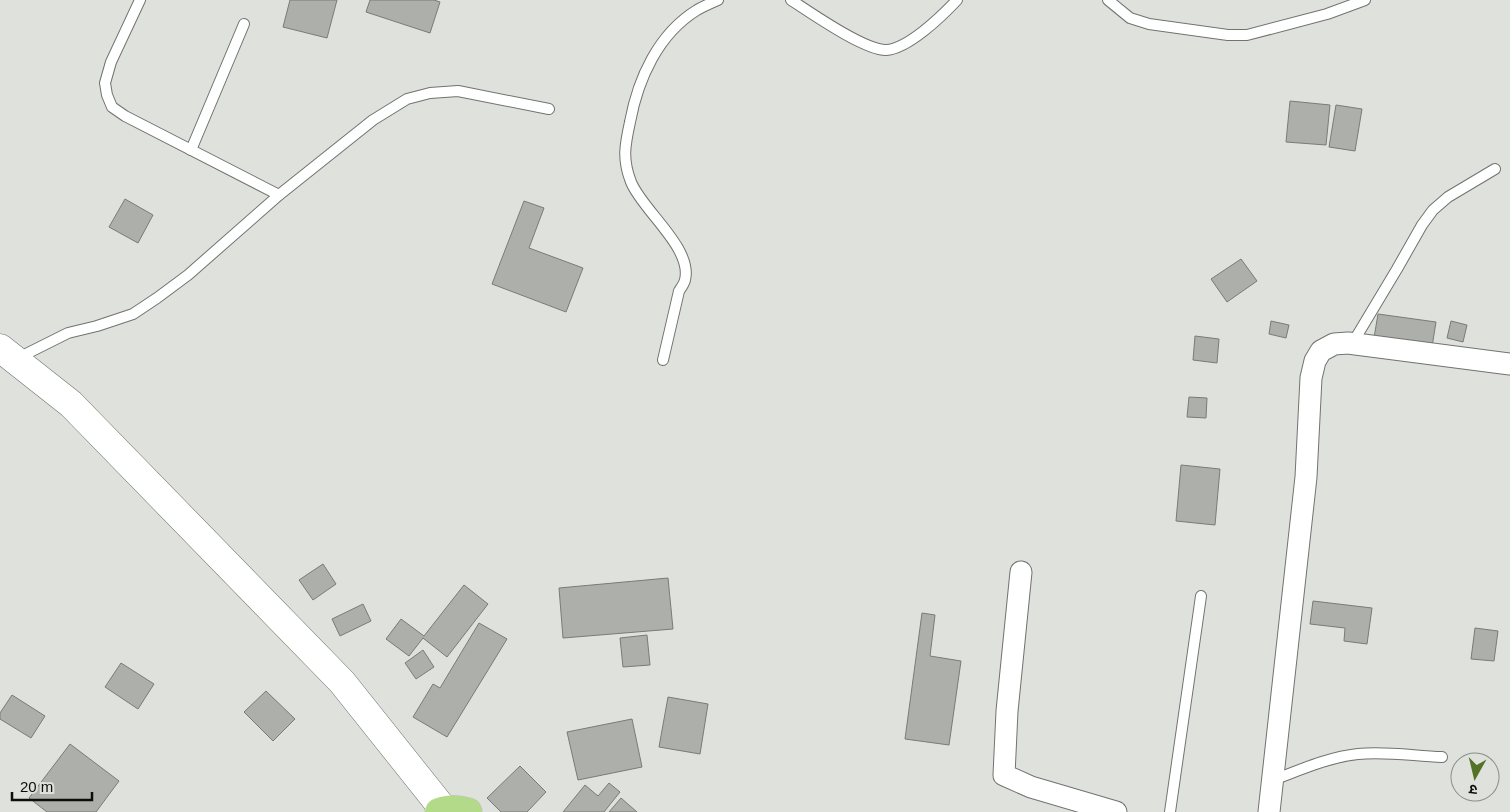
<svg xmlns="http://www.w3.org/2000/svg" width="1510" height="812" viewBox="0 0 1510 812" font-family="Helvetica,'Noto Sans Devanagari',sans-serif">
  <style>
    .building { fill: #adb0aa; stroke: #797c76 }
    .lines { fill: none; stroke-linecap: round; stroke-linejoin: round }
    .lane-casing { stroke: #70736e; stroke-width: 12 }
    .street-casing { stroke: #70736e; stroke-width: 23 }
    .secondary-casing { stroke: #70736e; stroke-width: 29 }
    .highway-casing { stroke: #c0c0c0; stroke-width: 29 }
    .lane { stroke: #fff; stroke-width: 10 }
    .street { stroke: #fff; stroke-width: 21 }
    .secondary { stroke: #fff; stroke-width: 28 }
    .highway { stroke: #b3da89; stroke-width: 28 }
  </style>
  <rect width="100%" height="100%" fill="#dfe2dc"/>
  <g class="building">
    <path d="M 290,0 L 337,0 L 327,38 L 283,27 Z"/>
    <path d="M 370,0 L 434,0 L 440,2 L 430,33 L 366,12 Z"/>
    <path d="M 1290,101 L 1330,105 L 1326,145 L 1286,142 Z"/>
    <path d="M 1336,105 L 1362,109 L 1355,151 L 1329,147 Z"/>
    <path d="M 125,199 L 153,215 L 138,243 L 109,227 Z"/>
    <path d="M 524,201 L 544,208 L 529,248 L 583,268 L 566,312 L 492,284 Z"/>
    <path d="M 1241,259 L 1257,281 L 1227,302 L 1211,279 Z"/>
    <path d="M 1378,314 L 1436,322 L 1432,347 L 1374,338 Z"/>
    <path d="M 1271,321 L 1289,325 L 1286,338 L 1269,334 Z"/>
    <path d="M 1451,321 L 1467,325 L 1463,342 L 1447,338 Z"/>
    <path d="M 1195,336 L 1219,339 L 1217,363 L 1193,360 Z"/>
    <path d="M 1189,397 L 1207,398 L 1206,418 L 1187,417 Z"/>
    <path d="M 1181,465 L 1220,469 L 1215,525 L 1176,521 Z"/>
    <path d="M 323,564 L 336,584 L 313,600 L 299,580 Z"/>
    <path d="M 668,578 L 673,629 L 563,638 L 559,588 Z"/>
    <path d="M 464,585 L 488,604 L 447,657 L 423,638 L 409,656 L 386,639 L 401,619 L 424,636 Z"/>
    <path d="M 1313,601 L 1372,608 L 1367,644 L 1344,641 L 1345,628 L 1310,624 Z"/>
    <path d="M 363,604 L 371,621 L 340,636 L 332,619 Z"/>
    <path d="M 922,613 L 935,615 L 930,656 L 961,661 L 949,745 L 905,739 Z"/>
    <path d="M 479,623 L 507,639 L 447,737 L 413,717 L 433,684 L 440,688 Z"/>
    <path d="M 1475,628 L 1498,631 L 1494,661 L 1471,659 Z"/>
    <path d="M 647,635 L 650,665 L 623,667 L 620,638 Z"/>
    <path d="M 423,650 L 434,667 L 416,679 L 405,663 Z"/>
    <path d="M 121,663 L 154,684 L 138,709 L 105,687 Z"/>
    <path d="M 266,691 L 295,719 L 273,741 L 244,712 Z"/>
    <path d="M 12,695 L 45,716 L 31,738 L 0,719 L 0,713 Z"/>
    <path d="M 668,697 L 708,704 L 700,754 L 659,747 Z"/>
    <path d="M 632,719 L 642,767 L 578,780 L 567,732 Z"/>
    <path d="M 70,744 L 119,781 L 96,812 L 47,812 L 29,798 Z"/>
    <path d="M 520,766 L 546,792 L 527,812 L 501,812 L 487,798 Z"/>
    <path d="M 609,783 L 620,792 L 604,812 L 563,812 L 585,785 L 598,796 Z"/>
    <path d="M 621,798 L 637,812 L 609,812 Z"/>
  </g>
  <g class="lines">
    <g class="lane-casing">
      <g id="lane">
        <path d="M 140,0 L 111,62 L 105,83 L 107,95 L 112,107 L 125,116 L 279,195"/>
        <path d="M 791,0 C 811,13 864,50 886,50 C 908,49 942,16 957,0"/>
        <path d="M 1108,0 L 1130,18 L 1149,24 L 1228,35 L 1247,35 L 1327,14 L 1365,0"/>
        <path d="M 191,150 L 244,24"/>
        <path d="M 1352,344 L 1397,269 L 1422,225 L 1433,210 L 1448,197 L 1495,169"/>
        <path d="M 16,359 L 68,333 L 97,326 L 133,314 L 157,298 L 188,275 L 279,195 L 373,120 L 407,99 L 430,93 L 458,91 L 549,109"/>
        <path d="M 663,360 L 679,291 C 681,288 684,284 685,280 C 693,248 642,210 631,182 C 622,159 625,145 630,122 C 638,79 658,34 697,10 C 704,6 711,3 718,0"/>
        <path d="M 1273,780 C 1300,770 1329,757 1358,754 C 1385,751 1414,756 1442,757"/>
        <path d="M 1170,812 L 1201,596"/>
      </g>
    </g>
    <g class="street-casing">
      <g id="street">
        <path d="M 1021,572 L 1007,711 L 1004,775 L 1031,787 L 1116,812"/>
        <path d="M 1269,812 L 1306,477 L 1311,378 L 1315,361 L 1321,351 L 1334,344 L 1348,343 L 1510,364"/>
      </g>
    </g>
    <g class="secondary-casing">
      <path id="secondary" d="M 0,348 L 71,404 L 342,682 L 444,810"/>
    </g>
    <g class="highway-casing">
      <path id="highway" d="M 439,812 C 449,808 458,809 468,812"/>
    </g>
    <use href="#lane" class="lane"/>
    <use href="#street" class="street"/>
    <use href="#secondary" class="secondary"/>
    <use href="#highway" class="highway"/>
  </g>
  <g transform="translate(1475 777) rotate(188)"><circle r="24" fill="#dfe2dc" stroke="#8b8d89"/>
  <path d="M0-4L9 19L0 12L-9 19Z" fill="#527228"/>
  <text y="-8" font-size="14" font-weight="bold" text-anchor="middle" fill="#0d0e0c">उ</text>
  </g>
  <path d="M12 792v8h80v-8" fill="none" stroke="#0d0e0c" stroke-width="2.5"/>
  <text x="20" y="792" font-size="15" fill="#0d0e0c" stroke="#dfe2dc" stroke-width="4" paint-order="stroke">20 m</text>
</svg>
